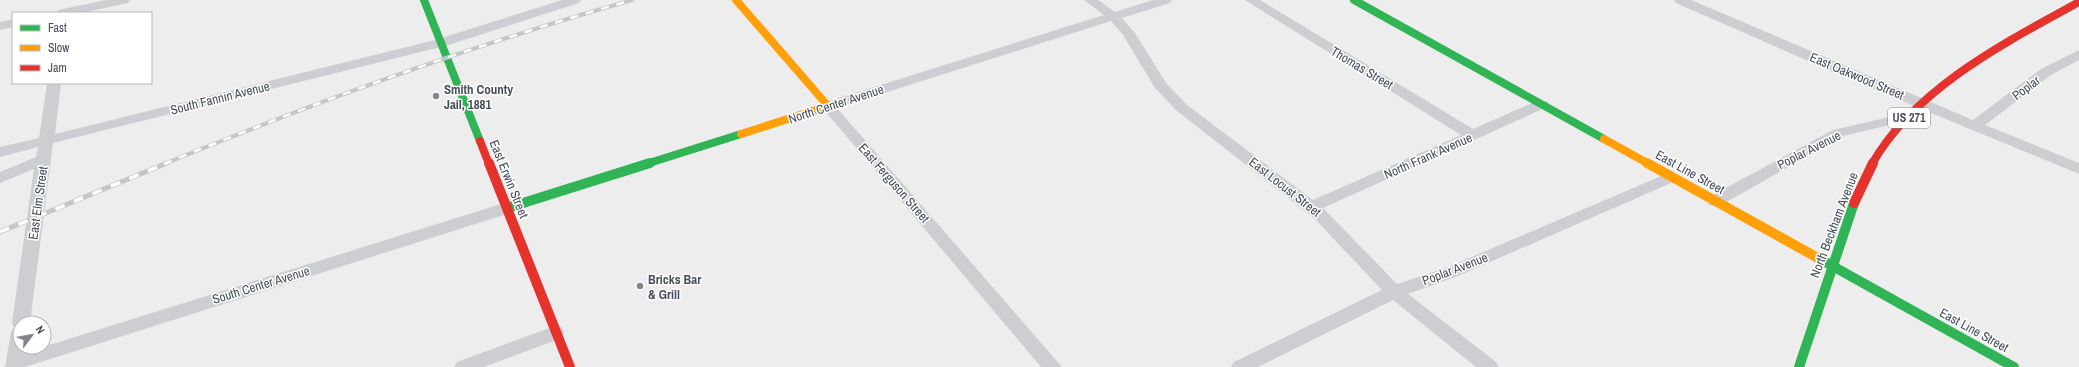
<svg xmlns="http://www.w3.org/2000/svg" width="2079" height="367" viewBox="0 0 2079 367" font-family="'Archivo Narrow',sans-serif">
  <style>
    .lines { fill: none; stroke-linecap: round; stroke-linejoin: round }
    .street { fill: #ccced1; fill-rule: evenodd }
    .fast-far1 { stroke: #30b455; stroke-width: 8 }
    .fast { stroke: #30b455; stroke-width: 10 }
    .slow-far1 { stroke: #ff9f0a; stroke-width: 8 }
    .slow { stroke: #ff9f0a; stroke-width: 10 }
    .jam-far1 { stroke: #e5322d; stroke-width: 8 }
    .jam { stroke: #e5322d; stroke-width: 10 }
    .rail-far1-casing { stroke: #c4c6c9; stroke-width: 4 }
    .rail-casing { stroke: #c4c6c9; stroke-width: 5 }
    .rail-far1 { stroke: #fff; stroke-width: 2.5; stroke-dasharray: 8; stroke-linecap: butt }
    .rail { stroke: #fff; stroke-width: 3.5; stroke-dasharray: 10; stroke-linecap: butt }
    .poi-dot { fill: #80858e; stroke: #fff; stroke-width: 1.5 }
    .labels { text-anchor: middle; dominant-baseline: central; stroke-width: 3; stroke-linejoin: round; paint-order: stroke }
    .shield { fill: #fff; stroke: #7c828c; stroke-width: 1 }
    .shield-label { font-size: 12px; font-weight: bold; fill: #444d5b }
    .street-label { font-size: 13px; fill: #444d5b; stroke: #fff }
    .poi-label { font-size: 13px; font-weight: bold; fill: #444d5b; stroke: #fff; text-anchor: start }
  </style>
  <rect width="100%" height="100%" fill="#eeeded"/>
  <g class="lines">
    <g class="street">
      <path d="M 106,0 L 130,0 L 128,3 L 81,13 L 57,13 L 58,10 Z"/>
      <path d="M 562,0 L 581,0 L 579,3 L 445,46 L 53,143 L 30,323 L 20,323 L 20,347 L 27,347 L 27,352 L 501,204 L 507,203 L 513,204 L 515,208 L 513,212 L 25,367 L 5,367 L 11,332 L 14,327 L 12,323 L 34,169 L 0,183 L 0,172 L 36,157 L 38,147 L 0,157 L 0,147 L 39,138 L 47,83 L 61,83 L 55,134 L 435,40 Z"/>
      <path d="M 1084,0 L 1098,0 L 1115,12 L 1153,0 L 1172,0 L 1170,3 L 1122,18 L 1135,33 L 1166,83 L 1187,105 L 1313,200 L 1461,135 L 1245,0 L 1260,0 L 1473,129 L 1537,101 L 1547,101 L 1549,104 L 1547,107 L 1323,208 L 1397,284 L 1446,268 L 1666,174 L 1678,174 L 1680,177 L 1678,180 L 1458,276 L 1408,294 L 1496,362 L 1499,367 L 1476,367 L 1393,300 L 1258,367 L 1231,367 L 1234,362 L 1382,290 L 1314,218 L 1177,111 L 1155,88 L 1123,35 L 1111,21 L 837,108 L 1062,367 L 1041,367 L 821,106 L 823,103 L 1104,15 Z"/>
      <path d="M 1674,0 L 1691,0 L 1973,120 L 2041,69 L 2079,50 L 2079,60 L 2051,75 L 1985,125 L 2079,163 L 2079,174 L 1854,81 L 1676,3 Z"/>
      <path d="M 13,19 L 13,27 L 0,30 L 0,22 Z"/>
      <path d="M 1911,112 L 1916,113 L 1918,116 L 1916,119 L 1843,136 L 1721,205 L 1715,206 L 1709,205 L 1707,201 L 1709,197 L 1833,130 Z"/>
      <path d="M 555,326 L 562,328 L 564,333 L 562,338 L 484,367 L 454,367 L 457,362 Z"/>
    </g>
    <g class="fast-far1">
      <path d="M 424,0 L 480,141"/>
      <path d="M 1354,0 L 1604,139"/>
      <path d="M 646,164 L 741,134"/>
    </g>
    <g class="fast">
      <path d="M 507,208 L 650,163"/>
      <path d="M 1818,258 L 2014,367"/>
      <path d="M 1799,367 L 1854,203"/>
    </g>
    <g class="slow-far1">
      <path d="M 736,0 L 828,106 L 741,134"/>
      <path d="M 1604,139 L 1649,164"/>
    </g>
    <path class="slow" d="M 1647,163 L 1818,258"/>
    <g class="jam-far1">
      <path d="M 480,141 L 489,164"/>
      <path d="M 1872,164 C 1915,88 2006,42 2079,2"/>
    </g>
    <g class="jam">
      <path d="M 489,163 L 570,367"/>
      <path d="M 1854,203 L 1873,163"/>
    </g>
    <g class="rail-far1-casing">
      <path id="rail-far1" d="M 164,164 C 318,101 473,45 632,0"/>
    </g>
    <g class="rail-casing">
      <path id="rail" d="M 0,232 L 167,163"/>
    </g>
    <use href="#rail-far1" class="rail-far1"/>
    <use href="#rail" class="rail"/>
  </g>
  <g class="poi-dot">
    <circle cx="436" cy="96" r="4"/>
    <circle cx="640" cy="286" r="4"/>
  </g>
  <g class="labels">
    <rect class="shield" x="1888" y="108" width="42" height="20" rx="3"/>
    <g class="shield-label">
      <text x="1909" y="118">US 271</text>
    </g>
    <g class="street-label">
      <text transform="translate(1362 68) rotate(31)">Thomas Street</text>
      <text transform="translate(1857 76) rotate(23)">East Oakwood Street</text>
      <text transform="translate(2026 88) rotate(-37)">Poplar</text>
      <text transform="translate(220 98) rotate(-14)">South Fannin Avenue</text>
      <text transform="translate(836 104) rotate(-18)">North Center Avenue</text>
      <text transform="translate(1809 150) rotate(-27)">Poplar Avenue</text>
      <text transform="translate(1428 156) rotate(-24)">North Frank Avenue</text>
      <text transform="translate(1690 172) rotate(29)">East Line Street</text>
      <text transform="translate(509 179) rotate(68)">East Erwin Street</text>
      <text transform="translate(894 183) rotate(49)">East Ferguson Street</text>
      <text transform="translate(1285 187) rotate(38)">East Locust Street</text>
      <text transform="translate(38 203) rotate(-82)">East Elm Street</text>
      <text transform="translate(1834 225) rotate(-69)">North Beckham Avenue</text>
      <text transform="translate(1455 269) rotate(-21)">Poplar Avenue</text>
      <text transform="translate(261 285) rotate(-17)">South Center Avenue</text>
      <text transform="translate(1974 330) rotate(29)">East Line Street</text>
    </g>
    <g class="poi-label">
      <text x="444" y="89">Smith County<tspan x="444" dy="15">Jail, 1881</tspan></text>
      <text x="648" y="279">Bricks Bar<tspan x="648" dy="15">&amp; Grill</tspan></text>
    </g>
  </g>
  <rect x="12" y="12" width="140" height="72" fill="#ffffff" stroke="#b4b8bd"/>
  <rect x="20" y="25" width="20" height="6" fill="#30b455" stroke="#b4b8bd"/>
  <text x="48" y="32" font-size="12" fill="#444d5b">Fast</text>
  <rect x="20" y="45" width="20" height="6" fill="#ff9f0a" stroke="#b4b8bd"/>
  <text x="48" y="52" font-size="12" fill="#444d5b">Slow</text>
  <rect x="20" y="65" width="20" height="6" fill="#e5322d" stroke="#b4b8bd"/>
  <text x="48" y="72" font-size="12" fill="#444d5b">Jam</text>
  <g transform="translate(32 335) rotate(58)"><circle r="19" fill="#ffffff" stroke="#b4b8bd"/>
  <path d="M0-3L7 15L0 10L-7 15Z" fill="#80858e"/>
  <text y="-6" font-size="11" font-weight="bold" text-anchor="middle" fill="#444d5b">N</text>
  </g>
</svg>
